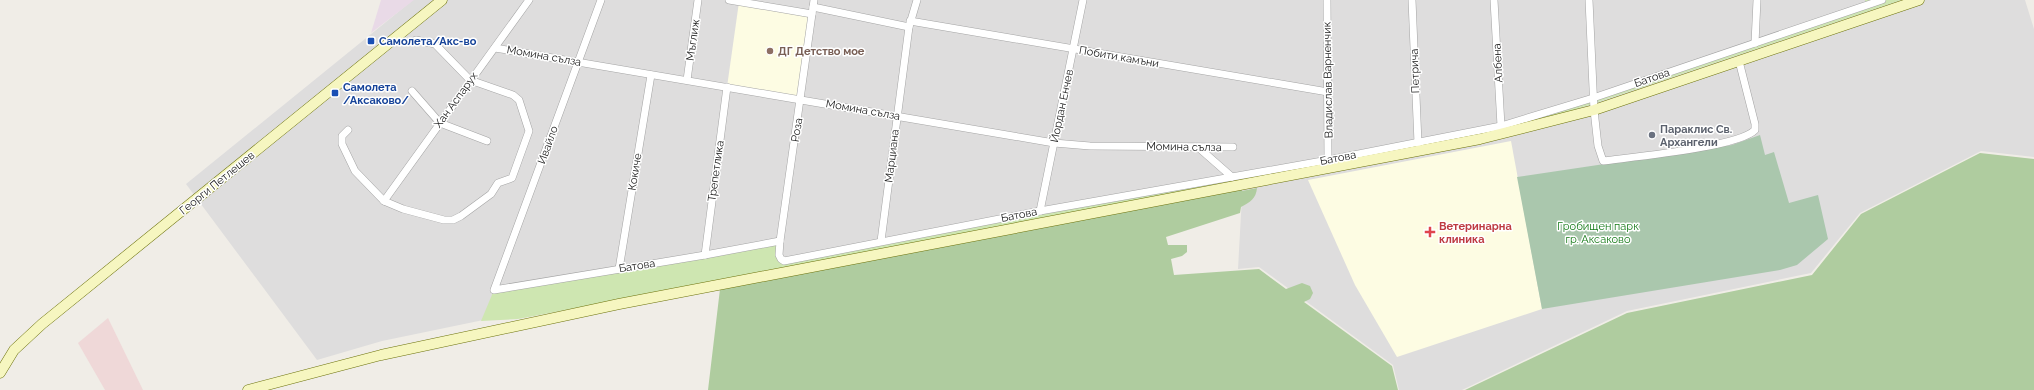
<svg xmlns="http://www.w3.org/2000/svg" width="2034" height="390" viewBox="0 0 2034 390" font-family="Raleway,sans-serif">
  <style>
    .residential { fill: #dedddd }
    .commercial { fill: #efd8d8 }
    .industrial { fill: #e9dae7 }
    .education { fill: #fdfce3 }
    .grass { fill: #cee6b1 }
    .forest { fill: #afcc9f }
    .cemetery { fill: #aac7ad }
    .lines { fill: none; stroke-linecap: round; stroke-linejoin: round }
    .minor-casing { stroke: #a4a4a4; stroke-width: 8 }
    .secondary-casing { stroke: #6c720c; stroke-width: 11 }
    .minor { stroke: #fff; stroke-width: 7 }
    .secondary { stroke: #f6f6c0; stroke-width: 10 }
    .transit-dot { fill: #1a4fb4; stroke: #fff; stroke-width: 1.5 }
    .education-dot { fill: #8d6e63; stroke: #fff; stroke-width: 1.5 }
    .worship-dot { fill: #6b7280; stroke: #fff; stroke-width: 1.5 }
    .health-dot { fill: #e0444e; stroke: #fff; stroke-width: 1.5 }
    .labels { text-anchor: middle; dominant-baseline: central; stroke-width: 3; stroke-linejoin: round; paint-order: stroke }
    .street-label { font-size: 11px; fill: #202020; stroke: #fff }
    .transit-label { font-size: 11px; font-weight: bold; fill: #164399; stroke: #fff; text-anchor: start }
    .education-label { font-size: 11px; font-weight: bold; fill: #785e54; stroke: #fff; text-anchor: start }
    .worship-label { font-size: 11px; font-weight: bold; fill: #5b616d; stroke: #fff; text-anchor: start }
    .health-label { font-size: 11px; font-weight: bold; fill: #be3a42; stroke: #fff; text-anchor: start }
    .park-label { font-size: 11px; fill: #137916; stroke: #fff }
  </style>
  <rect width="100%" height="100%" fill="#f0ede7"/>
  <path class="residential" d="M 413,0 L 2025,0 L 2034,29 L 2034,157 L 1981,151 L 1860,213 L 1811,273 L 1627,311 L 1462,390 L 1399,390 L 1393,365 L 1259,267 L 1238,269 L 1243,178 L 537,309 L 382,341 L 317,360 L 186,184 Z"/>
  <path class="commercial" d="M 108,318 L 143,390 L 105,390 L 78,343 Z"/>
  <path class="industrial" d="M 381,0 L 414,0 L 371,33 Z"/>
  <g class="education">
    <path d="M 739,2 L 812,14 L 801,99 L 727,87 Z"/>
    <path d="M 1511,141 L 1542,309 L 1397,357 L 1355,285 L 1308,180 Z"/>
  </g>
  <path class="grass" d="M 1865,0 L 1901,0 L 1589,105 L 1491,135 L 518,319 L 481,321 L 494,290 L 780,241 L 781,259 L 1501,126 L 1866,5 Z"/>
  <g class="forest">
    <path d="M 1980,153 L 2034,159 L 2034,390 L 1465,390 L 1627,313 L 1812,275 L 1861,214 Z"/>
    <path d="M 1242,188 L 1242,191 L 1257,188 C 1256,199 1250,202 1241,207 L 1240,213 L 1166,237 L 1168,245 L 1187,245 L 1187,252 L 1182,256 L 1171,259 L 1174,275 L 1259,269 L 1286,289 L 1302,283 L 1310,286 L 1313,293 L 1310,299 L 1304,302 L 1392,366 L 1398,390 L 708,390 L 720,289 Z"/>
  </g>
  <path class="cemetery" d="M 1760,135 L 1765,155 L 1774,152 L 1789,203 L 1818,195 L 1828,239 L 1797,265 L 1780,270 L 1542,309 L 1517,177 L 1732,145 Z"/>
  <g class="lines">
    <g class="minor-casing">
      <g id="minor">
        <path d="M 601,0 L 494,290 L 705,255 L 780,241"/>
        <path d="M 729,0 L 812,14"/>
        <path d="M 814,0 L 780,241 L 779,255 L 781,259 L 784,261 L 1040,211 L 1328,160 L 1501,126 L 1593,98 L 1882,0"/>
        <path d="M 1327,0 L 1328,160"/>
        <path d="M 1412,0 L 1418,143"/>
        <path d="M 1494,0 L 1501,126"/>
        <path d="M 1589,0 L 1594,110 L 1598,146 L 1603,161 C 1632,157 1739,147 1755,130 L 1755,124 L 1739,61"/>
        <path d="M 813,7 L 909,27"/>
        <path d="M 910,21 L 1328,92"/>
        <path d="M 1755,43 L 1757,0"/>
        <path d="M 495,48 L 1054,143 L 1090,146 L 1233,147"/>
        <path d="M 687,80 L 698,0"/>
        <path d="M 412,91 L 440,123 L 487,141"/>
        <path d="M 348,130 L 342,136 L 342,144 L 355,171 L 384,201 L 403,209 L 444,220 L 453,220 L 461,216 L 491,194 L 498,183 L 512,178 L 529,131 L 519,100 L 513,95 L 470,80 L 435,44 L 416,40"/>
        <path d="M 1199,148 L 1232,177"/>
        <path d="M 384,201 L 529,0"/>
        <path d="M 1040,211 L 1083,0"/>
        <path d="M 881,241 L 909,27 L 917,0"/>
        <path d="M 705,255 L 727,87"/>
        <path d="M 619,269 L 651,75"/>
      </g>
    </g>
    <g class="secondary-casing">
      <g id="secondary">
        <path d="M 0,373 L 14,350 L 42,324 L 442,0"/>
        <path d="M 248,390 L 381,355 L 619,304 L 1480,139 L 1594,110 L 1919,0"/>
      </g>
    </g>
    <use href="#minor" class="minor"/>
    <use href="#secondary" class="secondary"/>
  </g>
  <g class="transit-dot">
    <rect x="367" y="37" width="8" height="8" rx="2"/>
    <rect x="331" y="89" width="8" height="8" rx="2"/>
  </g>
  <circle class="education-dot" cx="770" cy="51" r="4"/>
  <circle class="worship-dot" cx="1652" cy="135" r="4"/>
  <path class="health-dot" d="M1428 226h4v4h4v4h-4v4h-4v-4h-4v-4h4z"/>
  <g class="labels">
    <g class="street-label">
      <text transform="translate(693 40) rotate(-82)">Мъглиж</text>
      <text transform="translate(544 56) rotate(10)">Момина сълза</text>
      <text transform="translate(1119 57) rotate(10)">Побити камъни</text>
      <text transform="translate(1498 63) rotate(-93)">Албена</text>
      <text transform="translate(1415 71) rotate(-92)">Петрича</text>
      <text transform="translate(1652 78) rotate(-19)">Батова</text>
      <text transform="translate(1328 80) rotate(-91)">Владислав Варненчик</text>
      <text transform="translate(456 100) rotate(-54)">Хан Аспарух</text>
      <text transform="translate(1062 106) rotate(-78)">Йордан Енчев</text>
      <text transform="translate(863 110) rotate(10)">Момина сълза</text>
      <text transform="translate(797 130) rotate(-81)">Роза</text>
      <text transform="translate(548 145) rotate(-70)">Ивайло</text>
      <text transform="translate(1184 147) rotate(1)">Момина сълза</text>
      <text transform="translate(892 156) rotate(-83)">Марциана</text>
      <text transform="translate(1338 158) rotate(-11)">Батова</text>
      <text transform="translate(716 171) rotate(-82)">Трепетлика</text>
      <text transform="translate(635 172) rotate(-81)">Кокиче</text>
      <text transform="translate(217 183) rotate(-39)">Георги Петлешев</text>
      <text transform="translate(1019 215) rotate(-11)">Батова</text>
      <text transform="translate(637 266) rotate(-9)">Батова</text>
    </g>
    <g class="transit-label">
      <text x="379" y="41">Самолета/Акс-во</text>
      <text x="343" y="87">Самолета<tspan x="343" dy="13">/Аксаково/</tspan></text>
    </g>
    <g class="education-label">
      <text x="778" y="51">ДГ Детство мое</text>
    </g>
    <g class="worship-label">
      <text x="1660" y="129">Параклис Св.<tspan x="1660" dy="13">Архангели</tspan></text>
    </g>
    <g class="health-label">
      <text x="1439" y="226">Ветеринарна<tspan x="1439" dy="13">клиника</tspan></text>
    </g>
    <g class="park-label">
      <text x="1598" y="226">Гробищен парк<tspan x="1598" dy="13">гр. Аксаково</tspan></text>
    </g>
  </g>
</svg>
